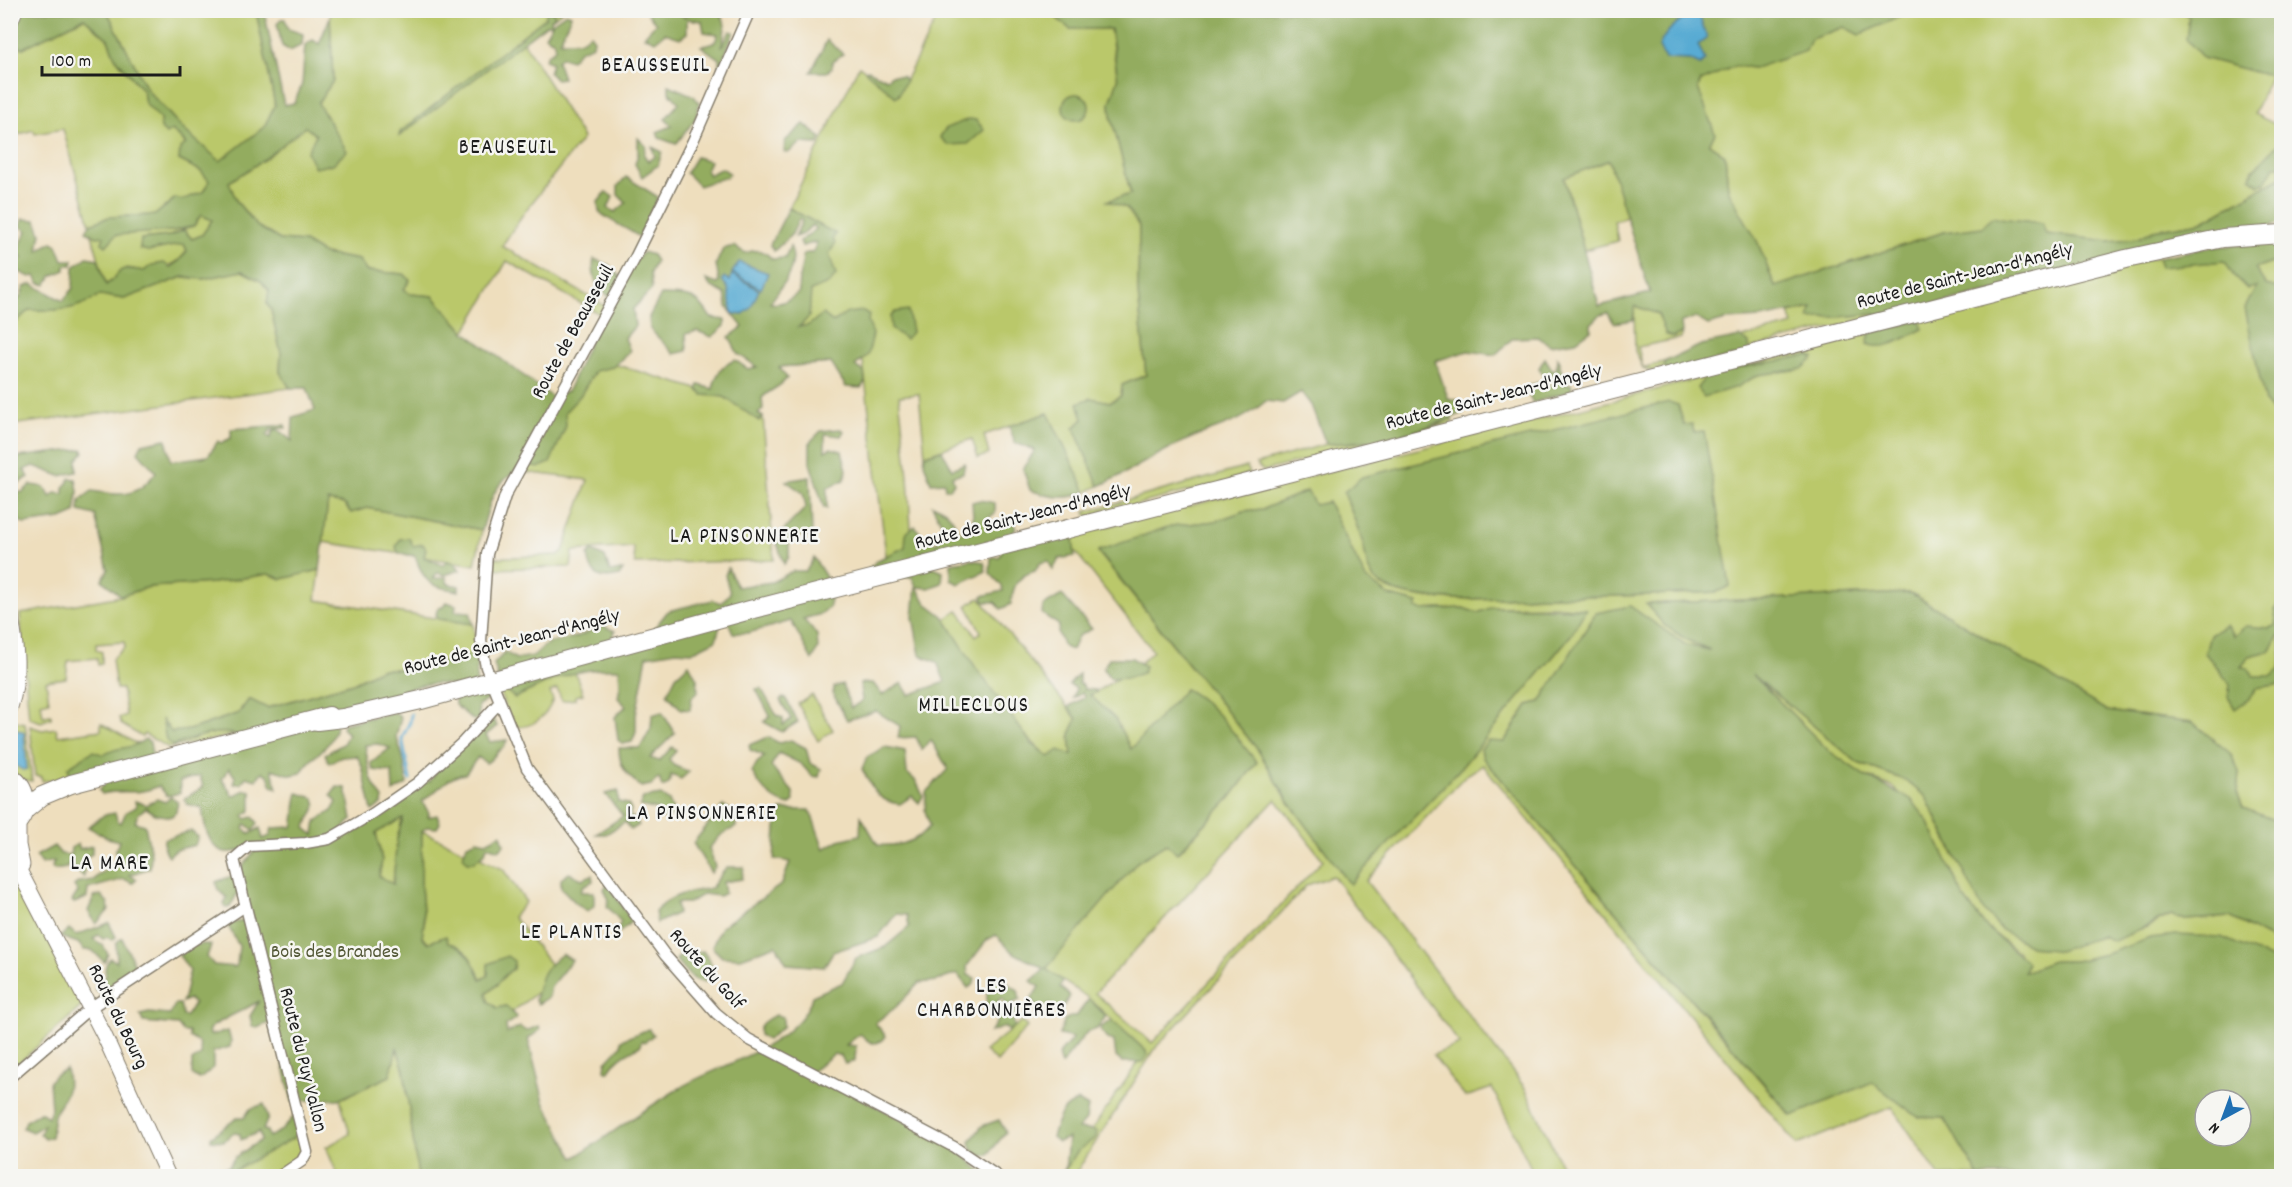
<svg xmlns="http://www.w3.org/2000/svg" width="2292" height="1187" viewBox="0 0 2292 1187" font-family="Dekko,sans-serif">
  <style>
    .green { fill: #bac86a; stroke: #6b7243; stroke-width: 1.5; fill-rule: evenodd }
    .forest { fill: #93ac5e; stroke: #58643d; stroke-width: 1.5; fill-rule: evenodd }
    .water { fill: #58abd3; stroke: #3a6478; stroke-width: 1.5 }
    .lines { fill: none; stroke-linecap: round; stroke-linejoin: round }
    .stream { stroke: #58abd3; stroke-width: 3 }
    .street-casing { stroke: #857d6c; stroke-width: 13 }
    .secondary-casing { stroke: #857d6c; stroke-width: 17 }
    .primary-casing { stroke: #857d6c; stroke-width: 20 }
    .street { stroke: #fff; stroke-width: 10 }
    .secondary { stroke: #fff; stroke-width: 15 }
    .primary { stroke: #fff; stroke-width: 18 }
    .labels { text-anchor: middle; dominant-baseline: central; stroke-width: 5; stroke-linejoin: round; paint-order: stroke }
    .street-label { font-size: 20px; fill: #1c1c1c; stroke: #f6f6f2 }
    .park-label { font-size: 20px; fill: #535837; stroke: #f6f6f2 }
    .neighbourhood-label { font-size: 21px; letter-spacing: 1.5px; fill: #1c1c1c; stroke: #f6f6f2 }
  </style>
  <rect width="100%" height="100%" fill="#f6f6f2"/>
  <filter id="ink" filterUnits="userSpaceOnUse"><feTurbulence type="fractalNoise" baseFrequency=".0167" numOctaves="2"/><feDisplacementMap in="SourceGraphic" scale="12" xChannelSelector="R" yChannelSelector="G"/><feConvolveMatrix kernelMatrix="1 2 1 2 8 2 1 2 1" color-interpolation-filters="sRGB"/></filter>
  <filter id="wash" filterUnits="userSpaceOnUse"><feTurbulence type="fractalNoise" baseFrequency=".008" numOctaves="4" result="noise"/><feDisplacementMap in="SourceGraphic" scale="24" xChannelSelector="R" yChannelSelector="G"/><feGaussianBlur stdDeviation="1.35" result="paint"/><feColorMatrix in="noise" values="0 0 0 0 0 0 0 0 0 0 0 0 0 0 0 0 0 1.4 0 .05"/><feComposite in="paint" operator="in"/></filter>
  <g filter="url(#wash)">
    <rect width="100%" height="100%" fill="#eedebd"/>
    <g class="green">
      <path d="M 107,11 L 256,11 L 275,105 L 264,127 L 220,162 L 184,130 L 148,91 Z"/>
      <path d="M 330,11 L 562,11 L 523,41 L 583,138 L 523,214 L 502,246 L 605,306 L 601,315 L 507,261 L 465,332 L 433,296 L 410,294 L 404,289 L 410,280 L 404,274 L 366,271 L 359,260 L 324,254 L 304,242 L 280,240 L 257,226 L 237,202 L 228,182 L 262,161 L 305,126 L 316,135 L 315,168 L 318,103 L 333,81 Z"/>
      <path d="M 931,11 L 1048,11 L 1070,29 L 1110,29 L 1118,80 L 1110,103 L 1111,116 L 1131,195 L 1109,200 L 1127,208 L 1139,226 L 1138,292 L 1146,375 L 1122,385 L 1121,396 L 1109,402 L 1091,398 L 1083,419 L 1074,428 L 1099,486 L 1086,492 L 1048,413 L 984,435 L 989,454 L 978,458 L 972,439 L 925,455 L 919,394 L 899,396 L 908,476 L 913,565 L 888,572 L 863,361 L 761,368 L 835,234 L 789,208 L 859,66 L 898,95 L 938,16 Z"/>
      <path d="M 1913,11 L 2181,11 L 2189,17 L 2203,58 L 2271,75 L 2254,114 L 2281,127 L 2281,141 L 2253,170 L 2281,164 L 2281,177 L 2202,222 L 2153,230 L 2139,238 L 2110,241 L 2045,234 L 2042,223 L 1944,232 L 1775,287 L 1758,243 L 1728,190 L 1725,155 L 1709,144 L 1698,88 L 1701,80 L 1735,66 L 1755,68 L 1811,39 L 1844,27 L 1859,34 Z"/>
      <path d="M 84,18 L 108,39 L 115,57 L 143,91 L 145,103 L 186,144 L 179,160 L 201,171 L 210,181 L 203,192 L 182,200 L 175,198 L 155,215 L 109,217 L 90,224 L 63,129 L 35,134 L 33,130 L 11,137 L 11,43 L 23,48 Z"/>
      <path d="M 1609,160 L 1627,217 L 1614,221 L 1618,241 L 1584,250 L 1564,177 Z"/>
      <path d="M 201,215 L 213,220 L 202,235 L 192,239 L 184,230 L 170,236 L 141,239 L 140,249 L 148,251 L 184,244 L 187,251 C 176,266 169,267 152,265 L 144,271 L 127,268 L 106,285 L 92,235 L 173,231 Z"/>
      <path d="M 2158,257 L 2202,262 L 2225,261 L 2233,275 L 2281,260 L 2281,289 L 2252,296 L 2276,416 L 2281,416 L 2281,823 L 2243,808 L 2237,793 L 2239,772 L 2192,722 L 2107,711 L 1911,593 L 1647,604 C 1665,629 1687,640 1716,651 L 1686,645 L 1658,627 L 1597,613 L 1540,702 L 1528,705 L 1504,742 L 1481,749 L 1483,758 L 1791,1116 L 1872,1082 L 1918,1117 L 1944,1118 L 1979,1176 L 1939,1176 L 1892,1107 L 1797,1145 L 1483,765 L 1465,776 L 1366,881 L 1525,1088 L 1566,1176 L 1535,1176 L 1492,1088 L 1465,1097 L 1433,1055 L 1460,1044 L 1333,876 L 1307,885 L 1157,1046 L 1074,1176 L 1060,1176 L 1146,1051 L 1087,997 L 1045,969 L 1137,862 L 1166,844 L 1178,853 L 1230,798 L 1257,762 L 1186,689 L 1131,749 L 1115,719 L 1090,695 L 1134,669 L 1153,651 L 1064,537 L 1628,397 ZM 1678,405 L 1684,425 L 1693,432 L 1717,592 C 1661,595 1605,597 1548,596 C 1509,596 1407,609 1377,582 C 1365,571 1367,558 1363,544 C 1358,526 1350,509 1344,492 ZM 1307,491 L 1315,506 L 1328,502 L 1366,579 L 1390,596 L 1417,603 L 1416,608 L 1421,610 L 1463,608 L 1478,613 L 1493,607 L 1552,606 L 1585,609 L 1571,635 L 1460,769 L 1350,883 L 1289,802 L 1258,750 L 1098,552 L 1171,526 L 1216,521 L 1244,511 L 1263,509 ZM 1276,799 L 1323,860 L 1152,1043 L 1095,993 Z"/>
      <path d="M 242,271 L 261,281 L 269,291 L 267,304 L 271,310 L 281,353 L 280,372 L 290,388 L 11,425 L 10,322 L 17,321 L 29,310 C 57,311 76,311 100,295 L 124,299 L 183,277 L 203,279 Z"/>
      <path d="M 1634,306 L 1658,314 L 1673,337 L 1682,333 L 1681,338 L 1638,347 L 1643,368 L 1687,355 L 1689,362 L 1651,371 L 1643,368 L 1635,351 Z"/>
      <path d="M 1813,308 L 1810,319 L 1892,313 L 1706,359 L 1703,348 L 1793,325 L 1789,313 Z"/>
      <path d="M 587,356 L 724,397 L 763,417 L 774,560 L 635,564 L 633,547 L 573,551 L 571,567 L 489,569 L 490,558 L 558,555 L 563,551 L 588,480 L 523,472 Z"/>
      <path d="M 1452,418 L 1453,423 L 1263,471 L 1256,464 L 1326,444 L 1373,442 L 1434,427 Z"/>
      <path d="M 1247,467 L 1250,473 L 1225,482 L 1088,517 L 1085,512 Z"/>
      <path d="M 328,500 L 344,504 L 351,513 L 367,508 L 482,530 L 475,565 L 323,542 Z"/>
      <path d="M 320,570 L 316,600 L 473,624 L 478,655 L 463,655 L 457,661 L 446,661 L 419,669 L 381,669 L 353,683 L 266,708 L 242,707 L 239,713 L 189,730 L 171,733 L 163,721 L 173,746 C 189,740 219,727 235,735 L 169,748 L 144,734 L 142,737 L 121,724 L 119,718 L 126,715 L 122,689 L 116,689 L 112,659 L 125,647 L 124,642 L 96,644 L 96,650 L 102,652 L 102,664 L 98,665 L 97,658 L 68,661 L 66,678 L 46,681 L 49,701 L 41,703 L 43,716 L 51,715 L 51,718 L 41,722 L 29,718 L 20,614 L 121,596 L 149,587 L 213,583 L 268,574 L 282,579 Z"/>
      <path d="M 980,598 L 1077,719 L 1070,734 L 1072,755 L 1049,757 C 1005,722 974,666 945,619 L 958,610 L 976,636 L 981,632 L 967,605 Z"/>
      <path d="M 1747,669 L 1858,763 L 1905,780 L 1926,797 L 1955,857 L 2093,939 L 2145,928 L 2171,915 L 2185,920 L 2230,917 L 2281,945 L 2281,963 L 2106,954 L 2075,961 L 2053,961 L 2023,973 L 2018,952 L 1986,927 L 1964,898 L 1928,821 L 1893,787 L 1865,776 L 1829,751 Z"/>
      <path d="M 575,672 L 583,694 L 575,696 L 575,699 L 562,701 L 557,689 L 550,692 L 553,700 C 546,717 533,728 514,727 L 500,694 L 501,687 L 530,691 L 551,679 Z"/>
      <path d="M 812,695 L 833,730 L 818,741 L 798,704 Z"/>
      <path d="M 14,721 L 25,723 L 32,781 L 23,780 L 11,770 L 10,724 Z"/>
      <path d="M 101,723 L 137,744 L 143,752 C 110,766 78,778 42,781 L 41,776 L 35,776 L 30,726 L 42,730 L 56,728 L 58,736 L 101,730 Z"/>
      <path d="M 403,817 L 397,838 L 393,885 L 379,877 L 382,860 L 376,833 Z"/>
      <path d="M 422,831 L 503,869 L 526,902 L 513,917 L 559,975 L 512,1012 L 506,1006 L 497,1008 L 488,1001 L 487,993 L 498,984 L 501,975 L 481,979 L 422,937 L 424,924 L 421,886 Z"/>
      <path d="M 10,861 L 38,916 L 35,919 L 39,927 L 43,926 L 82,1006 L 10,1071 Z"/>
      <path d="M 1022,1021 L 1027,1027 L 997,1062 L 985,1051 Z"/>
      <path d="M 396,1046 L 404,1070 L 418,1176 L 338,1176 L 326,1147 L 350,1134 L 340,1099 L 390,1076 Z"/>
      <path d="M 299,1129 L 303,1153 L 275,1176 L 223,1176 Z"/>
    </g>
    <g class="forest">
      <path d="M 16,11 L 107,11 L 148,91 L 184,130 L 220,161 L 264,127 L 275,105 L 256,11 L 264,11 L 284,105 L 294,103 L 302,85 L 305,45 L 313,40 L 319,44 L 330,17 L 333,81 L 318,103 L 347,151 L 333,164 L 315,168 L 307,152 L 316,135 L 305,127 L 262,161 L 229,182 L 237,202 L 257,226 L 280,240 L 304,242 L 324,254 L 359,260 L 366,271 L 404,274 L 410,280 L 404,289 L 410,294 L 433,296 L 465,332 L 552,397 L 568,391 L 609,296 C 596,288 591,274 594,259 L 609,265 L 621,278 L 643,252 L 652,255 L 656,261 L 650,273 L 652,289 L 633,309 L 635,326 L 625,338 L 630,351 L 613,367 L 595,371 L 580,396 L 565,412 L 566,426 L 550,463 L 538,468 L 528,464 C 492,483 493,494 482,530 L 367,508 L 351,513 L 344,504 L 328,501 L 320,570 L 282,579 L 268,574 L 213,583 L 149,587 L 121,596 L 102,580 L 108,570 L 95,515 L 79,511 L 80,500 L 92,491 C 123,496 137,498 156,472 L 138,452 L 142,444 L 166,439 L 171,461 L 208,456 L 218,441 L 221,443 L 231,438 L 231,429 L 285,425 L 286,428 L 271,429 L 267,436 L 271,438 L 272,432 L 277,429 L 292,441 L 293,417 L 315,410 L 307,388 L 290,388 L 280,372 L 281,353 L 271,310 L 267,304 L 269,290 L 261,281 L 242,271 L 203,279 L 183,277 L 124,299 L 100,295 C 76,311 57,311 29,310 L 17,321 L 11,322 L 11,300 L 20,298 L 24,287 L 32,284 L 63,301 L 73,288 L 74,267 L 87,257 L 98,259 L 106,285 C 125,273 111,265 144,271 L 152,265 L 164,263 L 170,267 L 179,261 L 187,251 L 184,244 L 148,251 L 140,249 L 141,239 L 170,236 L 184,230 L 192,239 L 202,235 L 212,220 L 201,215 L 194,226 L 173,231 L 116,235 L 106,246 L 102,243 L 104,236 L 97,237 L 86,231 L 90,224 L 109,217 L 155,215 L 176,198 L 182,200 L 203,192 L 209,181 L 201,171 L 179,160 L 180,148 L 186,144 L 172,130 L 166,134 L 161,129 L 160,119 L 145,103 L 143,91 L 115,57 L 108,39 L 84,18 L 23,48 L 11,43 L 11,28 Z"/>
      <path d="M 547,11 L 553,12 L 555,16 L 550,20 L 552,23 L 566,13 L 571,15 L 560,41 L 580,41 L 590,34 L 594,39 L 593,45 L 579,51 L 571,60 L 561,57 L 557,61 L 563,78 L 555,79 L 549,73 L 552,63 L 545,60 L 546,56 L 555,49 L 554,41 L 545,36 L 552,24 L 547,24 L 399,136 L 400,132 L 545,18 Z"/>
      <path d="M 649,11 L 677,12 L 684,17 L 690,11 L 718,11 C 729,22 724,33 722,47 L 730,31 L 734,32 L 719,69 L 719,59 L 701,46 L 715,42 L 718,34 L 704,32 L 702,21 L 687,19 L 687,33 L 680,38 L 665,33 L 655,41 L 644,36 L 656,23 L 648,14 Z"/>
      <path d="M 1048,11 L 1913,11 L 1859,35 L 1844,27 L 1811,39 L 1806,51 L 1755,68 L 1735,66 L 1701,81 L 1698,88 L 1715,134 L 1709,144 L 1725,155 L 1728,190 L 1758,243 L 1775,287 L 1944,232 L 1982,227 L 1992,217 L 2042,223 L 2046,234 L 2110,241 L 2139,238 L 2153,230 L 2202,222 L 2281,177 L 2281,223 L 1904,312 L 1809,319 L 1812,308 L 1761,318 L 1726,320 L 1708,325 L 1696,318 L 1681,322 L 1682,333 L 1673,337 L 1666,335 L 1658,314 L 1635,306 L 1633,320 L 1614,323 L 1608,313 L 1600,315 L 1591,324 L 1591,330 L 1576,341 L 1550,345 L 1538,337 L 1513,338 L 1495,355 L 1468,351 L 1435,361 L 1448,398 L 1461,401 L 1463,413 C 1417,434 1376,442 1326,444 L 1311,405 L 1301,392 L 1283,403 L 1266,401 C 1238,425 1219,426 1187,440 C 1157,453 1129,473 1099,486 L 1074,428 L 1083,419 L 1078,403 L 1091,398 L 1110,402 L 1121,396 L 1122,385 L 1146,375 L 1138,292 L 1139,226 L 1127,208 L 1107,201 L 1131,194 L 1111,116 L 1110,103 L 1118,80 L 1111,29 L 1070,29 ZM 1609,160 L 1650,293 L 1599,306 L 1564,178 Z"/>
      <path d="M 2181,11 L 2281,11 L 2281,75 L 2258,73 L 2203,58 L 2186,39 L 2189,17 Z"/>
      <path d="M 281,19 L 285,19 L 288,29 L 303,34 L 302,45 L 290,51 L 282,46 L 277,24 Z"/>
      <path d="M 827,40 L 843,54 L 832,62 L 832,68 L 827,72 L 811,72 Z"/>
      <path d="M 868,70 L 887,79 L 891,75 L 902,76 L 906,80 L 898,96 L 896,97 L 865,71 Z"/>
      <path d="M 669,85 L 694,96 L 699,103 L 696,118 L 676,144 L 659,138 L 657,132 L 672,126 L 665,119 L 679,103 L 669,92 Z"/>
      <circle cx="1076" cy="107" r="13"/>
      <path d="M 969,119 L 976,120 L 984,130 L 968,144 L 948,145 L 940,137 L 946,128 Z"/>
      <path d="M 804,124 L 821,138 L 818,144 L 801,143 L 788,153 L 784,152 L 785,141 Z"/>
      <path d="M 638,138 L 646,146 L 644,155 L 648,161 L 655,157 L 652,147 L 662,152 L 658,165 L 642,177 L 635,164 L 638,154 Z"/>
      <path d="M 2281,141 L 2281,164 L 2275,166 L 2266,182 L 2259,185 L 2251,178 L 2253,170 Z"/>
      <path d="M 696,157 L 710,161 L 706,170 L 709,175 L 722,168 L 729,173 L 727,177 L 699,186 L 686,173 Z"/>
      <path d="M 626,177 L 658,197 L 639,237 C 625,227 611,222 599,212 L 598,202 L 606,192 L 613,197 L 608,208 L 615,212 L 626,203 L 618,195 L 618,186 Z"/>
      <path d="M 789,208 L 836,234 L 833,238 L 835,244 L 829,254 L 836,275 L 830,283 L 811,291 L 809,317 L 799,327 L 809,325 L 823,314 L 833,322 L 847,313 L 863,311 L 869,314 L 868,322 L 873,334 L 868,355 L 855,366 L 864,372 L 865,382 L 861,388 L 846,387 L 831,363 L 779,367 L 787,378 C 780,388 770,389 762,398 L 763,409 L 758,414 L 763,417 L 759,421 L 724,397 L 703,395 L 697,389 L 699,385 L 713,389 C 715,376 722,365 735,360 L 748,369 L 757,367 L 738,354 L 729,337 L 743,327 L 727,307 L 725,294 L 710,286 L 706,280 L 717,284 L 719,281 L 716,264 L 723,249 L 734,246 L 745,253 C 758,249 763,249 772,259 L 785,258 L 790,246 C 800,265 781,288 770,303 C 782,305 790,300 799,292 C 796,278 803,269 803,254 L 813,252 L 817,242 L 802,246 L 800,241 L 816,229 L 812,225 L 803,234 L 795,237 L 802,221 L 799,219 L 792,234 L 774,251 L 770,245 Z"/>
      <path d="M 23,219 L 36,220 L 41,233 L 38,251 L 52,242 L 57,245 L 63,260 L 73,260 L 72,265 L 65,265 L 65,270 L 52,276 L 46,285 L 39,283 L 35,276 L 30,277 L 11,268 L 15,261 L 23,258 L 17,251 L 27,231 L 20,226 Z"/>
      <path d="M 2281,242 L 2281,260 L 2255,269 L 2266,285 L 2281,289 L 2281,416 L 2276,416 L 2265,403 L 2245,308 L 2256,287 L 2247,289 L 2233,275 L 2225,261 L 2161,267 L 2158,257 L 2212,247 Z"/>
      <path d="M 661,295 C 688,296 696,293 711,318 L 725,320 L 725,326 L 712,337 L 697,331 L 686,334 L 687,351 L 674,354 L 650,329 L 649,317 Z"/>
      <path d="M 908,310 L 912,332 L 906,339 L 891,329 L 890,317 L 895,312 Z"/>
      <path d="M 1920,320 L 1923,329 C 1906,337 1885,352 1867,344 L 1870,333 Z"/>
      <path d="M 1740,337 L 1749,343 L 1749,353 L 1665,372 L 1664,362 L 1701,345 Z"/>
      <path d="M 1809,355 L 1814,358 L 1802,369 L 1758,375 L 1737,387 L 1704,397 L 1697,388 L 1711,370 L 1722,367 L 1729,370 Z"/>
      <path d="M 1557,356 L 1566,385 L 1571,384 L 1572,390 L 1533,403 L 1529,395 L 1529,386 L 1542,381 L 1551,386 L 1556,382 L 1553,374 L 1544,377 L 1539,368 L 1545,358 L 1553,371 L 1556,369 Z"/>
      <path d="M 1669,402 L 1678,405 L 1684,425 L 1692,424 L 1694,432 L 1704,431 L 1730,586 L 1717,592 C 1660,595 1605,597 1548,596 C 1509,596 1406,609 1377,581 C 1365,570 1367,558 1363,544 C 1358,526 1350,509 1344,492 L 1362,477 Z"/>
      <path d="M 1048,413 L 1086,492 C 1066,501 1049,497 1030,490 L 1023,469 L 1035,450 L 1015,443 L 1009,426 Z"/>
      <path d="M 841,429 L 844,431 L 841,436 L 825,434 L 825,451 L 831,448 L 842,451 L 847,470 L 844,480 L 827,488 L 827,508 L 824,508 L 810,463 L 810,442 L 821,431 Z"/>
      <path d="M 82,449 L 84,452 L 77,460 L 77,472 L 60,476 L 34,466 L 24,470 L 29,477 L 13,487 L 14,493 L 23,492 L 30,485 C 42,486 46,486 50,497 L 55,493 L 64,494 L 64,488 L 70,478 L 76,479 L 78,492 L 75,513 L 61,519 L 24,524 L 11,515 L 11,458 Z"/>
      <path d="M 942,450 L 952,469 L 965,463 L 963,473 L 952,476 L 954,483 L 950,489 L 945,489 L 944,482 L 931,483 L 924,463 L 925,455 Z"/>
      <path d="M 810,477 L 812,534 L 809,537 L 792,534 L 789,536 L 789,557 L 784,564 L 776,540 C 787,524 795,520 806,507 L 803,493 L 786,481 Z"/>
      <path d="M 1307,491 L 1315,505 L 1328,502 L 1366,579 L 1390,596 L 1418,603 L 1416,608 L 1421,610 L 1463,608 L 1477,613 L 1493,607 L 1586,609 L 1571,635 L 1460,769 L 1350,884 L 1289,802 L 1258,750 L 1098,551 L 1171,526 L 1216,521 L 1244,511 L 1263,509 Z"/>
      <path d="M 980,500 L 995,503 L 995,513 L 987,519 L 990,523 L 1011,520 L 1016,528 L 1006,544 L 996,537 L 989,548 L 944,558 L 938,550 L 923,551 L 929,565 L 943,571 L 942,583 L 929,588 L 917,587 L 926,603 L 943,616 L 976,668 L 1031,743 L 1049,757 L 1059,750 L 1072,755 L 1070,734 L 1077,719 L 1068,707 L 1085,697 L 1082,693 L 1073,698 L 1076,688 L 1069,685 L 1079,674 L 1079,683 L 1083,685 L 1084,689 L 1095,690 L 1097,692 L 1090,695 L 1115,719 L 1131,749 L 1185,689 C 1215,703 1236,738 1257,762 L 1230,798 L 1177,853 L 1166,844 L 1137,862 L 1046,969 L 1063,981 L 1060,987 L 1070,996 L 1063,1007 L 1054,1012 L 1050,1005 L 1035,1007 L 1032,998 L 1039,987 L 1031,981 L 1045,969 L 1012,952 L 996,935 L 987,940 L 967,966 L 968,975 L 975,978 L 974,984 L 968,988 L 957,974 L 937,981 L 919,983 L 896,1007 L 875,1023 L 886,1036 L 883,1040 C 869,1047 869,1040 860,1034 L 846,1045 L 856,1046 L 855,1061 L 845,1064 L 841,1056 L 834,1054 L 811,1072 L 954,1147 L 987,1176 L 418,1176 L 404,1070 L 397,1048 L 390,1076 L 340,1099 L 292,1101 L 273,1021 L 257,1028 L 252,1026 L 250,1016 L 259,1001 C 242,1012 224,1017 209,1029 L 210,1035 L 228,1031 L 231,1041 L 230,1047 L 213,1052 L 213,1068 L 200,1079 L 192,1075 L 192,1061 L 201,1055 L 199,1043 L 189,1037 L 189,1032 L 183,1032 L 178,1025 L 143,1022 L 140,1015 L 149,1013 L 170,1015 L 175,1004 L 180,1004 L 183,1016 L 186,1016 L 194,1004 L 189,999 L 182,1002 C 187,991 186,982 190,971 L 179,955 C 188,946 198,942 211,945 L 207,957 L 214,965 L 235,967 L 237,965 L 239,946 L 227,924 L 248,920 L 242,895 L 237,894 L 230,907 L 226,908 L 224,904 L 227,898 L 218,890 L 216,882 L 237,874 L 258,846 C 249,847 235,854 225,852 C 207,848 204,823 202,808 L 187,804 L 184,799 L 203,787 L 200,776 L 180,781 L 180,793 L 167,796 L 159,786 C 135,797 126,788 102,794 L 99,790 L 118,769 L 108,765 L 101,769 L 70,777 L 68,767 L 93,751 L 104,755 C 117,745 132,751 145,739 L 150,742 L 152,755 L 192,755 L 197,761 L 205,759 L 237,736 C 219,727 192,739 173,746 L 166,740 L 162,719 L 171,732 L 189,730 L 239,713 L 249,699 L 267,708 L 353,683 L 381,669 L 419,669 L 446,661 L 457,661 L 463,655 L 478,655 L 476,682 L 488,689 L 489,699 L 478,705 L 479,719 L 473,720 L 455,705 L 454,686 C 427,678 397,691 376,707 L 354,704 L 330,713 L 336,726 C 332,750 311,754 301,773 L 291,775 L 272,769 L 277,789 L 272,786 L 268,775 L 262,772 L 256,780 L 246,777 L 241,784 L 234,784 L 235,777 L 229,768 L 222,779 L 233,796 L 245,790 L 251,791 L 251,810 L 244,816 L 246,819 L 253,817 L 258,823 L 253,830 L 246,824 L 244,829 L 250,834 L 260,828 L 263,839 L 270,836 L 272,828 L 293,827 C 296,815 294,805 298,793 L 314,798 L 316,806 L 305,828 L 314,835 L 316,821 L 332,811 L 337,802 L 331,795 L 337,787 L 346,788 L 352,819 L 338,835 L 357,831 L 386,808 L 413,793 L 421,783 L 430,781 L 438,769 L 487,721 L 493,719 L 497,726 L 486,735 L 490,742 L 507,740 L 504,747 C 495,752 494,759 486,763 L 478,757 L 465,774 C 445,777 438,792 422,801 L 429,813 L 428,817 L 437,815 L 440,823 L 437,828 L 427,827 L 422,831 L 421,886 L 424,924 L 422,937 L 427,943 L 446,936 L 448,943 C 467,946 474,963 481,979 L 488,976 L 488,964 L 507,956 L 514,961 L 513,969 C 501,976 498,987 487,993 L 488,1001 L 497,1008 L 506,1006 L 517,1017 L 506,1025 L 507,1033 L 520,1027 L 526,1031 L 539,1026 L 540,1030 L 528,1039 L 544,1102 L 574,1158 C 611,1134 647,1107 685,1085 C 723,1064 802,1042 812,996 L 842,983 L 856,958 L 885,947 L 909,927 L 907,915 L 896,914 L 878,937 L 833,952 L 824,967 L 787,964 L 776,945 L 741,958 L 722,957 L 712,947 L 721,927 L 782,884 L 790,862 L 774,859 L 776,828 L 781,810 L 810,810 L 824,849 L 839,840 L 860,835 L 861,816 L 878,845 C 900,846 916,843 930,826 L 925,811 L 926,792 L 948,769 L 931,740 L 922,750 L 916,737 L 898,738 L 900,726 L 876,711 L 847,720 L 833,694 L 834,687 L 842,684 L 851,708 L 862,701 L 860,683 L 873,683 L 882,695 L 902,683 L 909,695 L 945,682 L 937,662 L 920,655 L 913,617 L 916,586 L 912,577 L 881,577 L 870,567 L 878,560 L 905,547 L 906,533 L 915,526 L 924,539 L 937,543 L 940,536 L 950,530 L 941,522 L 932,505 C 947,508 954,519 958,532 L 974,531 L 972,502 ZM 403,818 L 397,838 L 393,884 L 379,876 L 382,861 L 376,833 Z"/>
      <path d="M 1066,533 L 1073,538 L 1075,556 L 1059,559 L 1053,570 L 1048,561 L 1040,563 L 1035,571 C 1017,576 1013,586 1011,604 L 1001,609 L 995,602 L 984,602 L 982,596 L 1003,591 L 1002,586 L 990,573 L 991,557 L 999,557 L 1004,548 Z"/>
      <path d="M 409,538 L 413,546 L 423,544 L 426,549 L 424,557 L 443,565 L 447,561 L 455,563 L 460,570 L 445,575 L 437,573 L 433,579 L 446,577 L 448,584 L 459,586 L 459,591 C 430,586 425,585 415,556 L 398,553 L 396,547 L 400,539 Z"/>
      <path d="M 592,551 L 605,557 L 610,572 L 623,570 L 619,576 C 600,581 590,575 588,555 Z"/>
      <path d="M 814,558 L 829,582 L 830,606 L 821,614 L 803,619 L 817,635 L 818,649 L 812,660 L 791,621 L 748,633 L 733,633 L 724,612 L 716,640 L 692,652 L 676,651 L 647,656 L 636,715 L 636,732 L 632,742 L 623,744 L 618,740 L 615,717 L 626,706 L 618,698 L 620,685 L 619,669 C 579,666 549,681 515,698 L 501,687 L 494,664 L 505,652 L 516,659 L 533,656 L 548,643 L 576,637 L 603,626 L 615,631 L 611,645 L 639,647 L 668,611 L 713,600 L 721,603 L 730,593 L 725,575 L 728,568 L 737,587 L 772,582 L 793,571 L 806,571 Z"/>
      <path d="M 972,560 L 984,562 L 986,571 L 959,584 L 951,580 L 951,563 Z"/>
      <path d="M 1911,593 L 2107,711 L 2192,722 L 2231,754 L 2239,772 L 2237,793 L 2243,808 L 2281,823 L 2281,945 L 2230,917 L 2185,920 L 2171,915 L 2114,941 L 2102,936 L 2059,951 L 2032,947 L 2002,930 L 1983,910 L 1926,797 L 1905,780 L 1858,763 L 1752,674 L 1829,751 L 1865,776 L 1911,799 L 1928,821 L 1964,898 L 1986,927 L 2027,962 L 2024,972 L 2053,961 L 2075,961 L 2106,954 L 2150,938 L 2176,935 L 2221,937 L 2281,963 L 2281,1176 L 1979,1176 L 1944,1118 L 1918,1117 L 1872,1082 L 1792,1116 L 1483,758 L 1481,749 L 1488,741 L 1504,742 L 1528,705 L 1540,702 L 1596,613 L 1630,606 L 1686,645 L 1710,650 L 1687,640 L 1664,625 L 1646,604 ZM 2205,1100 L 2241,1100 L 2241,1136 L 2205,1136 Z"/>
      <path d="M 1062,595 L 1092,629 L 1078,636 L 1072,650 L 1064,647 L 1058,633 L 1059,625 L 1042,614 L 1043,606 Z"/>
      <path d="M 2281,601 L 2281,635 L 2278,636 L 2269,651 L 2250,656 L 2241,667 L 2248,668 L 2254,676 L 2272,676 L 2281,667 L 2281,684 L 2257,688 L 2249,699 L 2235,709 L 2228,697 L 2230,684 L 2205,653 L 2210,635 L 2226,625 L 2234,636 L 2246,626 L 2269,628 L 2277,625 L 2274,610 Z"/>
      <path d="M 446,602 L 456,605 L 455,611 L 470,612 L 473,624 L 438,619 L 436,614 L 438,608 L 443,607 Z"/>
      <path d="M 1109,658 L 1132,658 L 1145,666 L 1143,673 L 1127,678 L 1111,679 L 1103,669 Z"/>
      <path d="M 689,664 L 697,679 L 698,692 L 692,697 L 690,710 L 681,709 L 667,694 L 676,676 Z"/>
      <path d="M 761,688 L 777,716 L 783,718 L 783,725 L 791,719 L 780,700 L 783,698 L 786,699 L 798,722 L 782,732 L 764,722 L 770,716 L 756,689 Z"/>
      <path d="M 394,712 L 401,718 L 396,736 L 403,757 L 407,784 L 393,792 L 392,772 L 373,770 L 371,763 L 390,748 L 378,744 L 365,745 C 369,766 368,781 383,798 L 382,804 L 372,811 L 362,766 L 357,756 L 342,757 L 329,763 L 325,754 L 343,744 L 348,734 L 342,728 L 343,724 Z"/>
      <path d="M 662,712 L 675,733 L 650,758 L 659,761 L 672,747 L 676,751 L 669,759 L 673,765 L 689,772 L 681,779 L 671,775 L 669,784 L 662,787 L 659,778 L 651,785 L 641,787 C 627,775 619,768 619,748 L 640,748 L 651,728 L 652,715 Z"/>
      <path d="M 768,737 L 779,743 L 791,740 L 806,748 L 810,763 L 821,769 L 819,777 L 812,776 L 801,764 L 779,753 L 771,766 L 793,792 L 794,801 L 789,805 C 771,801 760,787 752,772 L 757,763 L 765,756 L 750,750 L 749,745 Z"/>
      <path d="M 885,747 L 905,751 L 907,773 L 916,781 L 923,796 L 919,803 L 912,796 L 900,804 C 877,802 873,788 862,769 L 867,757 Z"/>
      <path d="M 618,791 L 618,802 L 628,804 L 631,810 L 629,817 L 635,818 L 639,825 L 631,830 L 625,822 L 606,834 L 596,834 L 623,816 L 605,794 Z"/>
      <path d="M 661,795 L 669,801 L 675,816 L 662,819 L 658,810 L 640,806 L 643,798 Z"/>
      <path d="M 171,797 L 178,802 L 176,812 L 171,817 L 155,814 L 146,808 L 139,813 L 135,822 L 145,825 L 151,855 L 150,868 L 129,875 L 137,879 L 133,883 L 124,879 L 88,889 L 87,898 L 74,903 L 72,901 L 78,892 L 74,886 L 79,882 L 94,880 C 101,870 112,869 119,859 L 115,852 L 119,841 L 108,838 L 88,827 L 104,815 L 115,813 L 118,822 L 121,823 L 126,812 L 136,807 L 135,801 L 146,805 L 157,799 L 165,802 Z"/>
      <path d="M 723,806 L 735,812 L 736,827 L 722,834 L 709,848 L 715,867 L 711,873 L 693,843 Z"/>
      <path d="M 191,831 L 198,837 L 195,845 L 175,850 L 169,856 C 163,851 163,847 164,839 Z"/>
      <path d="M 501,834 L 504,845 L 499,850 L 487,846 L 485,853 L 474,862 L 467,862 L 463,856 L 467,844 L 477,840 L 486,842 Z"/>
      <path d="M 78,844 L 80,849 L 92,846 L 92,854 L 85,858 L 84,877 L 68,864 L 67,868 L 54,870 L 52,867 L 54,861 L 42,864 L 36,856 L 54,846 L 61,854 L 70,855 L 71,848 Z"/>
      <path d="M 727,867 L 744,867 L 742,879 L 723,882 L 725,893 L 719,896 L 703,894 L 689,903 L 676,903 L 678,913 L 657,923 L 655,912 C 671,894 688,892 711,888 Z"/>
      <path d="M 569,873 L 582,879 L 592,875 L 593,881 L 583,886 L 581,892 L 594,892 L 594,906 L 588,911 C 578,908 570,896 561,888 L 561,879 Z"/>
      <path d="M 607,884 L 632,921 L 620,932 L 618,928 L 621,922 L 607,906 L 609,900 L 604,889 Z"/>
      <path d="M 101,895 L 108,903 L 109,910 L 96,924 L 88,911 L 94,897 Z"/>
      <path d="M 109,923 L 116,937 L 112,940 L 107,937 L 103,939 L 98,935 L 93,939 L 103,945 L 108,954 L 104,962 L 92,950 L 84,950 L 78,943 L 60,937 L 69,929 L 76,935 Z"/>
      <path d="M 122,938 L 137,970 L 136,974 L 100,992 L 95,990 L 96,985 L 106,976 C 104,970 106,963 110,958 L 117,962 L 116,943 Z"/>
      <path d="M 703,951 L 713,966 L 713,980 C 695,987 687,973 676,960 L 681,954 Z"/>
      <path d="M 562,954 L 572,960 L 551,986 L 549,997 L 538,1004 L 535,1000 C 542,973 540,972 562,954 Z"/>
      <path d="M 998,981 L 1007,983 L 1018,990 L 1020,1000 L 1006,1006 L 1011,1010 L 1019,1006 L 1013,1020 L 1015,1026 L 1009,1031 L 1005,1027 L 990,1032 L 999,1019 L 995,1015 L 1005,1001 L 1001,998 L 991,1009 L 987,1007 L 987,989 Z"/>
      <path d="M 1089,999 L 1106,1016 L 1097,1029 L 1087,1032 L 1061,1065 L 1058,1055 L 1073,1038 L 1059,1035 L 1065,1019 L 1077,1015 Z"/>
      <path d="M 775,1015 L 783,1017 L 783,1027 L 767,1040 L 759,1035 C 757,1024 766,1020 775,1015 Z"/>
      <path d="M 1112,1020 L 1146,1051 L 1147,1056 L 1142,1062 L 1122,1062 L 1116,1057 L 1114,1041 L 1107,1039 L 1100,1028 Z"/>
      <path d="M 649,1029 L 653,1035 L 645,1042 L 641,1041 L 640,1046 C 626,1054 616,1058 608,1072 L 605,1070 L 606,1062 L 621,1046 L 621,1040 Z"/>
      <path d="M 66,1069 C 71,1092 65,1094 55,1113 C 52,1120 53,1129 51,1137 L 45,1139 L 40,1134 L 44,1125 L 32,1132 L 23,1128 L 26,1121 L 40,1112 L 48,1117 L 51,1109 L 49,1082 L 55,1075 Z"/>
      <path d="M 1078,1101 L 1088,1107 L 1086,1120 L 1078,1129 L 1097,1131 L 1096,1137 L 1077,1152 L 1065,1170 L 1068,1138 L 1058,1142 L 1052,1137 C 1058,1119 1060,1108 1078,1101 Z"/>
      <path d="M 264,1104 L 268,1118 L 263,1130 L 267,1131 L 269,1137 L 282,1130 L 294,1116 L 298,1130 L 294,1138 L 224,1176 L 210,1176 L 213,1170 L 228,1167 L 235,1157 L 261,1140 L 259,1132 L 241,1140 L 240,1134 L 234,1133 L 224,1141 L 211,1140 L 211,1137 L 237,1118 L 244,1118 L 250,1109 Z"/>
      <path d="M 999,1120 L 1006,1132 L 988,1155 L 982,1156 L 972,1150 L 970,1142 L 982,1126 Z"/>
    </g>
    <g class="water">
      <path d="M 1698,12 L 1707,38 L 1698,45 L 1705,60 L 1700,65 L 1690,60 L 1665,59 L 1659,47 C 1665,29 1681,19 1698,12 Z"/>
      <path d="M 739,262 L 768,273 L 761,289 L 732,273 Z"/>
      <path d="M 732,274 L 759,290 L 750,309 L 742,315 L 732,313 L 728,288 L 722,280 L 724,277 L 730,281 Z"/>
      <path d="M 14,728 L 24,733 L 27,769 L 23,770 C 5,763 12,743 14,728 Z"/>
    </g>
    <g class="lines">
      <path class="stream" d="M 410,780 L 402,738 L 410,722 L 411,714"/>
    </g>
  </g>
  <g filter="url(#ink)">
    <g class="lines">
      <g class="street-casing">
        <g id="street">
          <path d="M 750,10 L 693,141 L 634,260 L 505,496 L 487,554 L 481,641 L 486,667 L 527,768 L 665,955 L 716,1013 L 748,1039 L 954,1147 L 997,1176"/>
          <path d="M 10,1077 L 90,1008 L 245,906"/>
          <path d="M 280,1176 L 302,1161 L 307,1152 L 234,859 L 249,846 L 306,843 L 329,839 L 372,814 L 417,783 L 463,742 L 499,703"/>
        </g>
      </g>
      <g class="secondary-casing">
        <g id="secondary">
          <path d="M 10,22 L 15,10"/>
          <path d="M 10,610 C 15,642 21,675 10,707"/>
          <path d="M 18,823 L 18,845 L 22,865"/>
          <path d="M 10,853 L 104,1035 L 168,1176"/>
        </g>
      </g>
      <g class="primary-casing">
        <g id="primary">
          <path d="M 317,721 L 343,718 L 421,700 L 750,610 L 2126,259 L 2223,238 L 2282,234"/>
          <path d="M 10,776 C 30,790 30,815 10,829"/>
          <path d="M 25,810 L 42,796 L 71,784 L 329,716"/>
        </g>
      </g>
      <use href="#street" class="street"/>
      <use href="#secondary" class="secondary"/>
      <use href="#primary" class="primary"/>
    </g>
  </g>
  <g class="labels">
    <g class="street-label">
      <text transform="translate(1965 277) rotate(-14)">Route de Saint-Jean-d'Angély</text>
      <text transform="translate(574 332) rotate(-61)">Route de Beausseuil</text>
      <text transform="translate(1494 398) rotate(-14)">Route de Saint-Jean-d'Angély</text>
      <text transform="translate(1023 518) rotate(-14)">Route de Saint-Jean-d'Angély</text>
      <text transform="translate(512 643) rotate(-14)">Route de Saint-Jean-d'Angély</text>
      <text transform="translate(706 970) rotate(48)">Route du Golf</text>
      <text transform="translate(117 1017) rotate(64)">Route du Bourg</text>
      <text transform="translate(302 1060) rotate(76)">Route du Puy Vallon</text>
    </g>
    <g class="park-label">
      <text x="335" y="953">Bois des Brandes</text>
    </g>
    <g class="neighbourhood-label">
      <text x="656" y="67">BEAUSSEUIL</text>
      <text x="508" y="149">BEAUSEUIL</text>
      <text x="745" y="538">LA PINSONNERIE</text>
      <text x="974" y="707">MILLECLOUS</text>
      <text x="702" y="815">LA PINSONNERIE</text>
      <text x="110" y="865">LA MARE</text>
      <text x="572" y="934">LE PLANTIS</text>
      <text x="992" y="988">LES<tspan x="992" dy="24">CHARBONNIÈRES</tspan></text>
    </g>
  </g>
  <rect width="2292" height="1187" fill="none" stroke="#f6f6f2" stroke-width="36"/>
  <g transform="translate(2223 1118) rotate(221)"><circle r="28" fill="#f6f6f2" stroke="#9f9f9c" stroke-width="1.5"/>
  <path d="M0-4.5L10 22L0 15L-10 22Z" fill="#1f6fb2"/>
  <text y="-9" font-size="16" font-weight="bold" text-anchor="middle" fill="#1c1c1c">N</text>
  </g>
  <path d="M42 66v9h138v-9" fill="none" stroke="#1c1c1c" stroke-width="3"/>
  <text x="51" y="66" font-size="18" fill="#1c1c1c" stroke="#f6f6f2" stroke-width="4.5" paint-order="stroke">100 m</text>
</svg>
